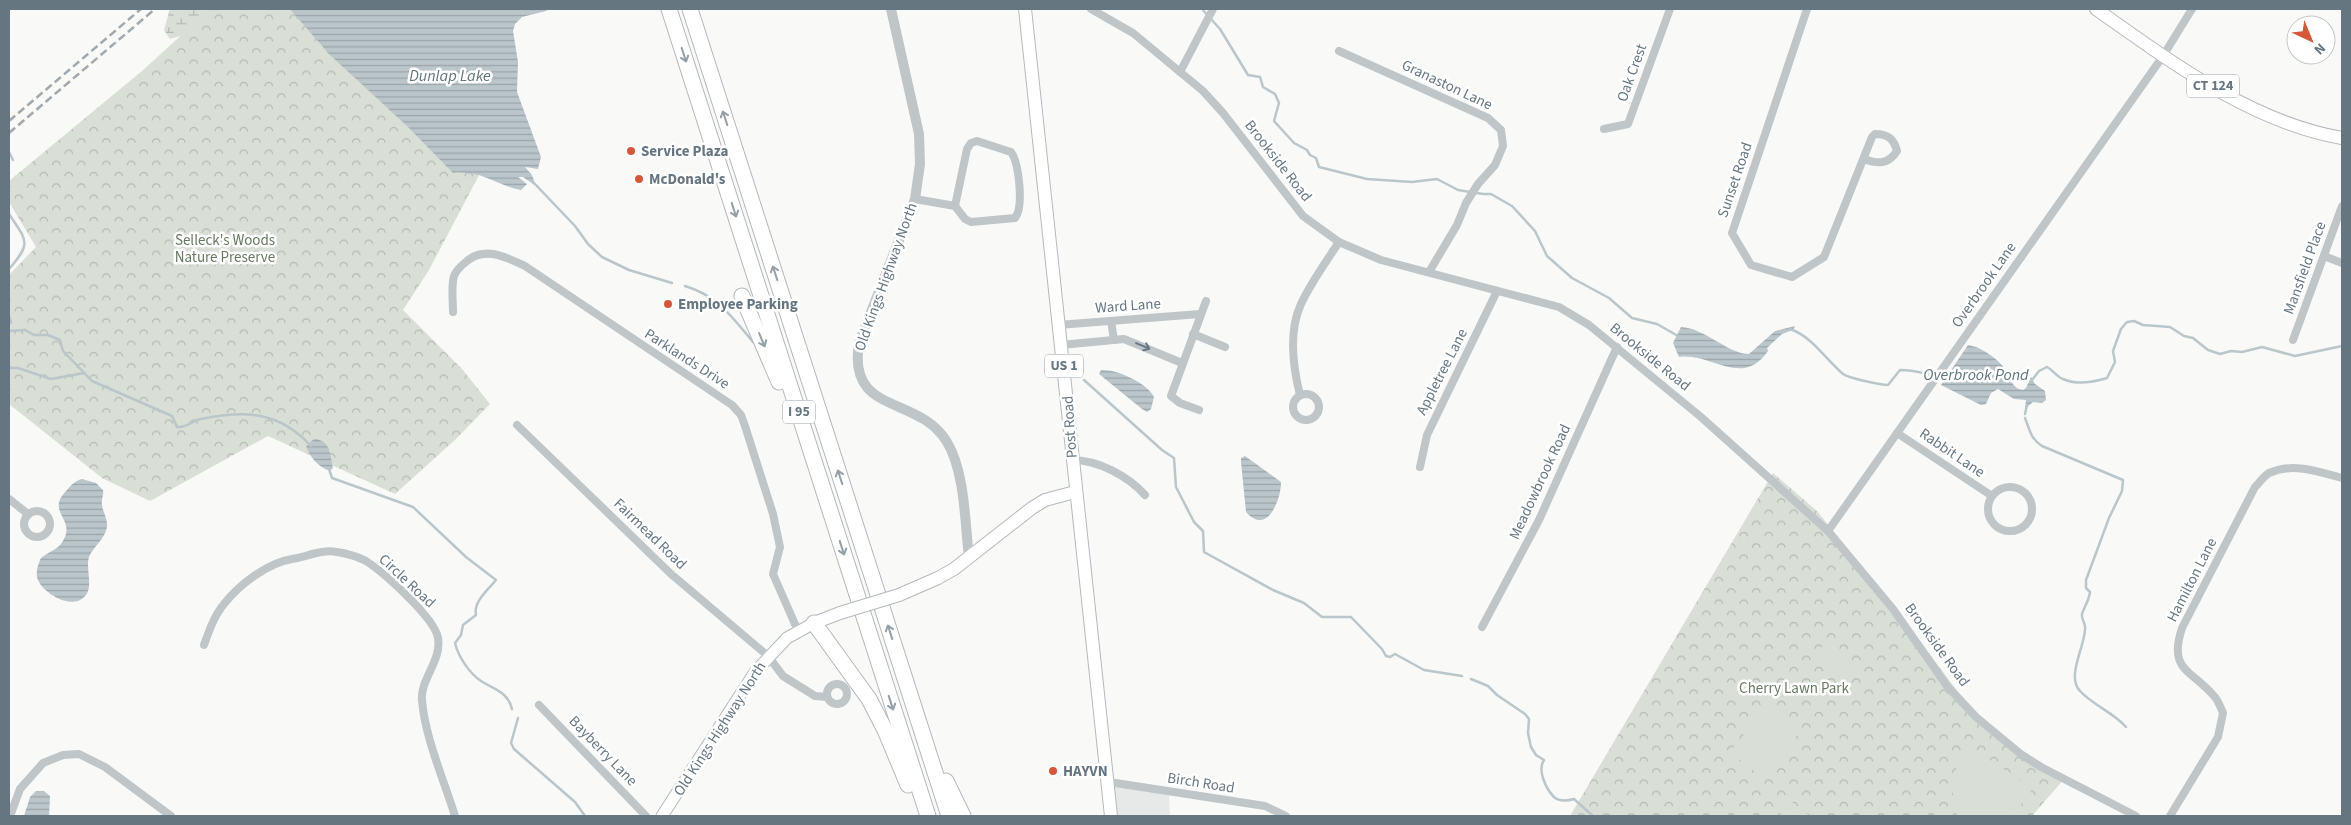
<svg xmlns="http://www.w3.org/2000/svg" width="2351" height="825" viewBox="0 0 2351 825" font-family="'Source Sans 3',sans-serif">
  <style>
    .built { fill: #e7e8e8 }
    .wetland { fill: url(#wetland-marsh) }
    .park { fill: url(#park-crowns) }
    .pitch { fill: #d9ded6 }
    .water { fill: url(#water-rules) }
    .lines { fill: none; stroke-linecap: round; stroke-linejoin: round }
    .stream { stroke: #bac6ca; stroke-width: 2.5 }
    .secondary-casing { stroke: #b3b9bd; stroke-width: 13 }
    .primary-casing { stroke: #b4b9bd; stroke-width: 14 }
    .motorway-casing { stroke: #b4b8bb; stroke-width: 17 }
    .minor { stroke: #c0c5c8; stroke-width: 8 }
    .tertiary { stroke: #c0c5c8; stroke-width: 10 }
    .secondary { stroke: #fff; stroke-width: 11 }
    .primary { stroke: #fff; stroke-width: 12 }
    .motorway { stroke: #fff; stroke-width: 15 }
    .rail { stroke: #a2a9ae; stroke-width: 2.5; stroke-dasharray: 8 4; stroke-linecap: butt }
    .primary-bridge-casing { stroke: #b4b9bd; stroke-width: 14; stroke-linecap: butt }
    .primary-bridge { stroke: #fff; stroke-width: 12 }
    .oneway { stroke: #949fa6 }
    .oneway2 { stroke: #667680 }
    .poi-dot { fill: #d85638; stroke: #fff; stroke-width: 2 }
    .labels { text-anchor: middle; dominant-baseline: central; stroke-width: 5; stroke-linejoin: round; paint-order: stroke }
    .shield { fill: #fff; stroke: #949fa6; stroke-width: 1 }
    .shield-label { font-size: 14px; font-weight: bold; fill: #667680 }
    .street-label { font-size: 15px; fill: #667680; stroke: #fff }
    .poi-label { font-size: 15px; font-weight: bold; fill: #667680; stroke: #fff; text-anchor: start }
    .park-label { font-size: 15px; fill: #697865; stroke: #fff }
    .water-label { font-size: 16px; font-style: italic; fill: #60747a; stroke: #fff }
  </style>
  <defs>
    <pattern id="wetland-marsh" width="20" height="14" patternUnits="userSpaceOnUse" patternTransform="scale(1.25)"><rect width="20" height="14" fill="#d9ded6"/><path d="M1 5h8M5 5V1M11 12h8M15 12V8" fill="none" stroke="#b4b9b3"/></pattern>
    <pattern id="park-crowns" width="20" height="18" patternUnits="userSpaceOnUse" patternTransform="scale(1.25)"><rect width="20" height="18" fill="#d9ded6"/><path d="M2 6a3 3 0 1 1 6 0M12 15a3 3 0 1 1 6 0" fill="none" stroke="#b4b9b3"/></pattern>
    <pattern id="water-rules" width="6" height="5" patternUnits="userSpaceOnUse" patternTransform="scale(1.25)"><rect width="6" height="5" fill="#bac6ca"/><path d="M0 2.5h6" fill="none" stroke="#9ba5a9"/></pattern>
  </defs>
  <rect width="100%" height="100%" fill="#f9f9f7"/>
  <path class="built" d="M 1111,785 L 1169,795 L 1170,816 L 1102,816 L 1114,815 Z"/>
  <path class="wetland" d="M 170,9 L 214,9 L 183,35 L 170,39 L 164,30 Z"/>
  <g class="park">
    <path d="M 210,9 L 462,9 L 496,143 L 429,270 L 403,310 L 462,369 L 490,404 L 456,439 L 395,494 L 268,436 L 150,501 L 102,478 L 9,404 L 9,275 L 36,247 L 9,202 L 9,181 L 142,71 Z"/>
    <path d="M 1773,473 L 1817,511 L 1893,605 L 1958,692 L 1989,728 L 2064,779 L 2032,816 L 1570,816 Z"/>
  </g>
  <g class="pitch">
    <path d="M 1830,640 L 1855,669 L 1839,683 L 1814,653 Z"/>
    <path d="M 1769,703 L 1802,729 L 1763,778 L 1730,752 Z"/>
    <path d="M 1968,746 L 2030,786 L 2031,792 L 2011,816 L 1957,816 C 1949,791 1952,768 1968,746 Z"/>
    <path d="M 1791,801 L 1810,816 L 1779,816 Z"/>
  </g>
  <g class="water">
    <path d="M 290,9 L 548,9 L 546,11 L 522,17 L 515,24 L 513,31 L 518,62 L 517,92 L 541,157 L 538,169 L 525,167 L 532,175 L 536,186 L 523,177 L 518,177 L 527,184 L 521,190 C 495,185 482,170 453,173 L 408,127 L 329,54 Z"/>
    <path d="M 1795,326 L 1793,330 L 1782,334 L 1767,348 L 1768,351 C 1742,389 1711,352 1679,357 L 1673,343 L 1681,327 C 1705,328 1728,354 1749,354 L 1775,331 Z"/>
    <path d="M 1968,345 C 1982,347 1998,359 2006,370 C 2012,379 2011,388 2023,390 L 2026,388 L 2031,377 L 2035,384 L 2045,391 L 2046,400 L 2042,403 L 2033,402 L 2025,409 L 2026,400 L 2014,399 L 1998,389 L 1991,393 L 1986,404 L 1981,405 L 1941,385 Z"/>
    <path d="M 1101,370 C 1117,369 1147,383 1154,397 L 1151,409 L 1147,412 L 1142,409 L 1099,374 Z"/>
    <path d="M 314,439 C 331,440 330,455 333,468 L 330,471 C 318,467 310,457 306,446 Z"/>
    <path d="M 1245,456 L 1281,482 C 1281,500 1267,536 1246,512 L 1241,462 L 1241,458 Z"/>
    <path d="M 82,479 L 96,483 L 103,490 C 104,495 101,499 102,505 C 103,512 108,520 107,527 C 105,539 93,547 89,557 C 85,569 95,589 83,598 C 71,609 44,594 38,580 C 35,573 38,564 41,558 C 49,551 59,550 64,539 C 75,518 45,512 67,490 C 71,485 75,481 82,479 Z"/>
    <path d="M 36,791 L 44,791 L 50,796 L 49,816 L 24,816 L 30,797 Z"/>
  </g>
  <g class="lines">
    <g class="stream">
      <path d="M 1202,9 L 1220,29 L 1248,75 L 1260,77 L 1263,87 L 1275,94 L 1279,103 L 1274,121 L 1294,143 L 1307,150 L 1310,155 L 1316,158 L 1319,167 L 1367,179 L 1412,182 L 1437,179 L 1458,190 L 1483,194 L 1491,194 L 1512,206 L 1535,231 L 1547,256 L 1572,278 L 1609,298 L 1632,318 L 1657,324 L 1678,336"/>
      <path d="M 9,152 L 13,160"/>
      <path d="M 534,183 L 575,226 L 588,244 L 602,257 L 629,270 L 672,283"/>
      <path d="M 9,214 C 27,241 32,243 9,269"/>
      <path d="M 685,286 C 718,296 732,317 753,342"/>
      <path d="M 9,316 L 11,322 L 9,324"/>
      <path d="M 1790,329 C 1813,337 1825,359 1843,374 C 1848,378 1881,385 1888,385 L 1900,370 C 1916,370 1931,375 1946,380"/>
      <path d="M 9,331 L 25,330 L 34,335 L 48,335 L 60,340 L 63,351 L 92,381 L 172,416 L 177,427 C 187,428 191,421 201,419 C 245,410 279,411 311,446"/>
      <path d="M 9,368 L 18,368 L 51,379 L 84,373"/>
      <path d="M 1084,380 L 1162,450 L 1174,458 L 1176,487 L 1194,522 L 1203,531 L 1204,552 L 1273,590 L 1304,603 L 1322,617 L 1351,617 L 1382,649 L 1386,656 L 1390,657 L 1395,654 L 1424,670 L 1462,676"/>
      <path d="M 2032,380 L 2039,371 L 2047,367 C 2053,370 2057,377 2063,379 C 2076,385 2094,382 2107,378 L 2115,362 L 2113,351 L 2121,329 L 2127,322 L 2134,321 L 2143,325 L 2170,327 L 2184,336 L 2193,338 L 2208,350 L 2220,354 L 2231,351 L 2242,352 L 2262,347 L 2295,356 L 2342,346"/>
      <path d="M 2025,414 L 2027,405"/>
      <path d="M 2025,418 C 2030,430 2030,438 2042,446 L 2123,480 L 2122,491 L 2109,518 L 2086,580 L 2086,588 L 2090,592 C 2089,601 2084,607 2082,614 C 2081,620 2086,623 2085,629 C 2085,646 2066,677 2080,691 C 2094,706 2113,712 2126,727"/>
      <path d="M 329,469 L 332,478 L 413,507 L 466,557 L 496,580 C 488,590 473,602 476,615 L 463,625 L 461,635 L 455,643 C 458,656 469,673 481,681 C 495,690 508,692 512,709"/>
      <path d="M 1471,679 L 1488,686 L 1497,695 L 1525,714 L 1529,719 L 1528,733 L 1531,747 L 1536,755 L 1544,760 C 1537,770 1546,789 1554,797 C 1560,802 1567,801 1574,799 L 1593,816"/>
      <path d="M 518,718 L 511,743 L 514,749 L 575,802 L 585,816"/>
    </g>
    <g class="secondary-casing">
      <path id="secondary" d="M 662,816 L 755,672 L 787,638 L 814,623"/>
    </g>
    <g class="primary-casing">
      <g id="primary">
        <path d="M 1025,9 L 1111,816"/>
        <path d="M 2096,9 C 2170,61 2250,122 2342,138"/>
        <path d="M 899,595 L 938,578 L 954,569 L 1032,508 L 1045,500 L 1075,492"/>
        <path d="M 814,623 L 840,613"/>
      </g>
    </g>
    <g class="motorway-casing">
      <g id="motorway">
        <path d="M 669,9 L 928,816"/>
        <path d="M 690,9 L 949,816"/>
        <path d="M 742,296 L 779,382"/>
        <path d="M 814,623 L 869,699 L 885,730 L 908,785"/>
        <path d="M 946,781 L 963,816"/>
      </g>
    </g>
    <g class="minor">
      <path d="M 1091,9 L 1133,33 L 1203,91 L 1223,113 L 1303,216 L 1339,242 L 1381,260 L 1559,307 L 1589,325 L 1701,417 L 1828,531 L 1893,609 L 1947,686 L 1976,717 L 2022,755 L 2041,767 L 2136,816"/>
      <path d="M 1807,9 L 1732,233 L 1751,265 L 1792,277 L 1824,257 L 1872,137 L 1875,134 C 1888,134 1894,139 1897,151 C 1888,165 1878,164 1863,159"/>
      <path d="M 1339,51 L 1488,118 L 1501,130 L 1503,146 L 1495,165 L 1478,184 L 1466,203 L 1457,225 L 1429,272"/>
      <path d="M 1180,72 L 1213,9"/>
      <path d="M 1604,129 L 1628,124 L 1670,9"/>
      <path d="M 915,199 L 955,206 L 965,219 L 971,222 L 1015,218 C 1024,207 1019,163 1011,152 L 977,141 L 971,143 L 967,149 L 955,206"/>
      <path d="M 2324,256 L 2342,263"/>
      <path d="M 453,312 C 453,301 451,286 454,276 C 456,270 462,265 467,261 C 485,246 506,257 525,266 L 732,405 L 741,415 L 745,426 L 773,514 L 780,547 L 773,574 L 798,631"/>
      <path d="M 1111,321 L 1114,340"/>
      <path d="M 1058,325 L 1200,314"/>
      <path d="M 1193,334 L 1225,347"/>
      <path d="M 2293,340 L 2342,206"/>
      <path d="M 1061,345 L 1124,339 L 1182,363"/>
      <circle cx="1306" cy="407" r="13"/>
      <path d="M 1300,395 C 1293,367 1288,332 1301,304 C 1311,282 1326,262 1339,242"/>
      <path d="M 1199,410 L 1180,403 L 1171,396 L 1206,301"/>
      <path d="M 517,425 L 671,574 L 768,656 L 783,676 L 815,696 L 827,697"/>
      <path d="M 1897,433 L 1992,496"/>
      <path d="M 1072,460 C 1098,460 1128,476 1145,495"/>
      <path d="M 1420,467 L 1427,435 L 1497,291"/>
      <circle cx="2010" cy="509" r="22"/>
      <path d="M 9,499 L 28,514"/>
      <circle cx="37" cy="524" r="13"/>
      <path d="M 1828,531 L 2163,56 L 2192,9"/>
      <path d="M 1482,627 L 1539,520 L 1617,347"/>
      <path d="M 204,645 C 209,631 214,616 224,604 C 239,585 267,563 292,559 C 306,557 322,549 337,552 C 345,553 359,557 366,561 C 383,572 435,618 438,638 C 442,660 420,680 422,700 C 425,738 444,780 455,816"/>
      <circle cx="837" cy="694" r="10"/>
      <path d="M 539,705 L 646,816"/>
      <path d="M 1109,782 L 1265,806 L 1286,816"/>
      <path d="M 10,816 L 20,789 L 43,763 L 63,755 L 79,754 L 105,767 L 171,816"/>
      <path d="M 2170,816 L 2218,737 L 2223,713 C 2221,708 2218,700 2214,696 C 2191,669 2168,671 2182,628 L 2255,487 C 2259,483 2264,476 2269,473 C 2293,462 2319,472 2342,478"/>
    </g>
    <path class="tertiary" d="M 891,9 L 919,134 L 920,164 L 915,199 L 859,343 C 847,416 918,394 947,442 C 965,472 965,523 969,558"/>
    <use href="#secondary" class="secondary"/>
    <use href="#primary" class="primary"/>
    <use href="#motorway" class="motorway"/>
    <g class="rail">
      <path d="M 9,121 L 141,9"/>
      <path d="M 9,133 L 155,9"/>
    </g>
    <g class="primary-bridge-casing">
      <path id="primary-bridge" d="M 840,613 L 899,595"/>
    </g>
    <use href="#primary-bridge" class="primary-bridge"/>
  </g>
  <defs><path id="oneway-shaft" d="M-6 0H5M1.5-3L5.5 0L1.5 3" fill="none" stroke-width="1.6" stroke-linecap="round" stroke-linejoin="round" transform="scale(1.25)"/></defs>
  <g class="oneway">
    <use href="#oneway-shaft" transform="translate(684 55) rotate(72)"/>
    <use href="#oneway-shaft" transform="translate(725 118) rotate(-108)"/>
    <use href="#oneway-shaft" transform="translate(734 210) rotate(72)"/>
    <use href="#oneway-shaft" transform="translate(775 273) rotate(-108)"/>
    <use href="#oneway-shaft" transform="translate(762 340) rotate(67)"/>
    <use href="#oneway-shaft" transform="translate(840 477) rotate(-108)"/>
    <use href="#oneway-shaft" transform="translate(842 548) rotate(72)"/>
    <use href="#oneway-shaft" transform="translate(890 632) rotate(-108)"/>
    <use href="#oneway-shaft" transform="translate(891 703) rotate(72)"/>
  </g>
  <use class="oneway2" href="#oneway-shaft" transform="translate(1143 346) rotate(23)"/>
  <g class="poi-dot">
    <circle cx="631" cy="151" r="5"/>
    <circle cx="639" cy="179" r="5"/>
    <circle cx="668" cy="304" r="5"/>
    <circle cx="1053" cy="771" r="5"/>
  </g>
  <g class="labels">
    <g class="shield">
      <rect x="2187" y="74.5" width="52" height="23" rx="4"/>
      <rect x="1045" y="354.5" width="38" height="23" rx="4"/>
      <rect x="783" y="400.5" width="32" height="23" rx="4"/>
    </g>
    <g class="shield-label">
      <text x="2213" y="86">CT 124</text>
      <text x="1064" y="366">US 1</text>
      <text x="799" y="412">I 95</text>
    </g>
    <g class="street-label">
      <text transform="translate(1632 73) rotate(-70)">Oak Crest</text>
      <text transform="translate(1447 85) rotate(25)">Granaston Lane</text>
      <text transform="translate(1278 161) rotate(52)">Brookside Road</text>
      <text transform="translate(1735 180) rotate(-71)">Sunset Road</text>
      <text transform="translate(2305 268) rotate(-70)">Mansfield Place</text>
      <text transform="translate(886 277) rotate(-70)">Old Kings Highway North</text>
      <text transform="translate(1984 285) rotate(-55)">Overbrook Lane</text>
      <text transform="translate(1128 306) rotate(-4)">Ward Lane</text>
      <text transform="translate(1650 357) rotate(39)">Brookside Road</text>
      <text transform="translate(687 359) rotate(33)">Parklands Drive</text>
      <text transform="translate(1442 372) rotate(-63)">Appletree Lane</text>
      <text transform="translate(1070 427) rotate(-94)">Post Road</text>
      <text transform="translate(1952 453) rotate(34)">Rabbit Lane</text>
      <text transform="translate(1540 482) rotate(-65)">Meadowbrook Road</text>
      <text transform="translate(650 534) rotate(44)">Fairmead Road</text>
      <text transform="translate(2192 580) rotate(-63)">Hamilton Lane</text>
      <text transform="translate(407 581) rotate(43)">Circle Road</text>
      <text transform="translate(1937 645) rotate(54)">Brookside Road</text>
      <text transform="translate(720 729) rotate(-57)">Old Kings Highway North</text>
      <text transform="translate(603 751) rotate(46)">Bayberry Lane</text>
      <text transform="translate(1201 783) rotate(9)">Birch Road</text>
    </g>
    <g class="poi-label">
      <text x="641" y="151">Service Plaza</text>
      <text x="649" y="179">McDonald's</text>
      <text x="678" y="304">Employee Parking</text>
      <text x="1063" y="771">HAYVN</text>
    </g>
    <g class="park-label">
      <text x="225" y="240">Selleck's Woods<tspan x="225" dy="17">Nature Preserve</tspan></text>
      <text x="1794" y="688">Cherry Lawn Park</text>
    </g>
    <g class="water-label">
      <text x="450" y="76">Dunlap Lake</text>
      <text x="1976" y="375">Overbrook Pond</text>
    </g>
  </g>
  <rect width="2351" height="825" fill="none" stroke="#667680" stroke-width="20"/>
  <g transform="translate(2311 40) rotate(136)"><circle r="24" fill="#ffffff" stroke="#c2c8cc"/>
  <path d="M0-4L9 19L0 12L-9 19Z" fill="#d85638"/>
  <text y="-8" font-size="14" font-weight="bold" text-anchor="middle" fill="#667680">N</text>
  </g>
</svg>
